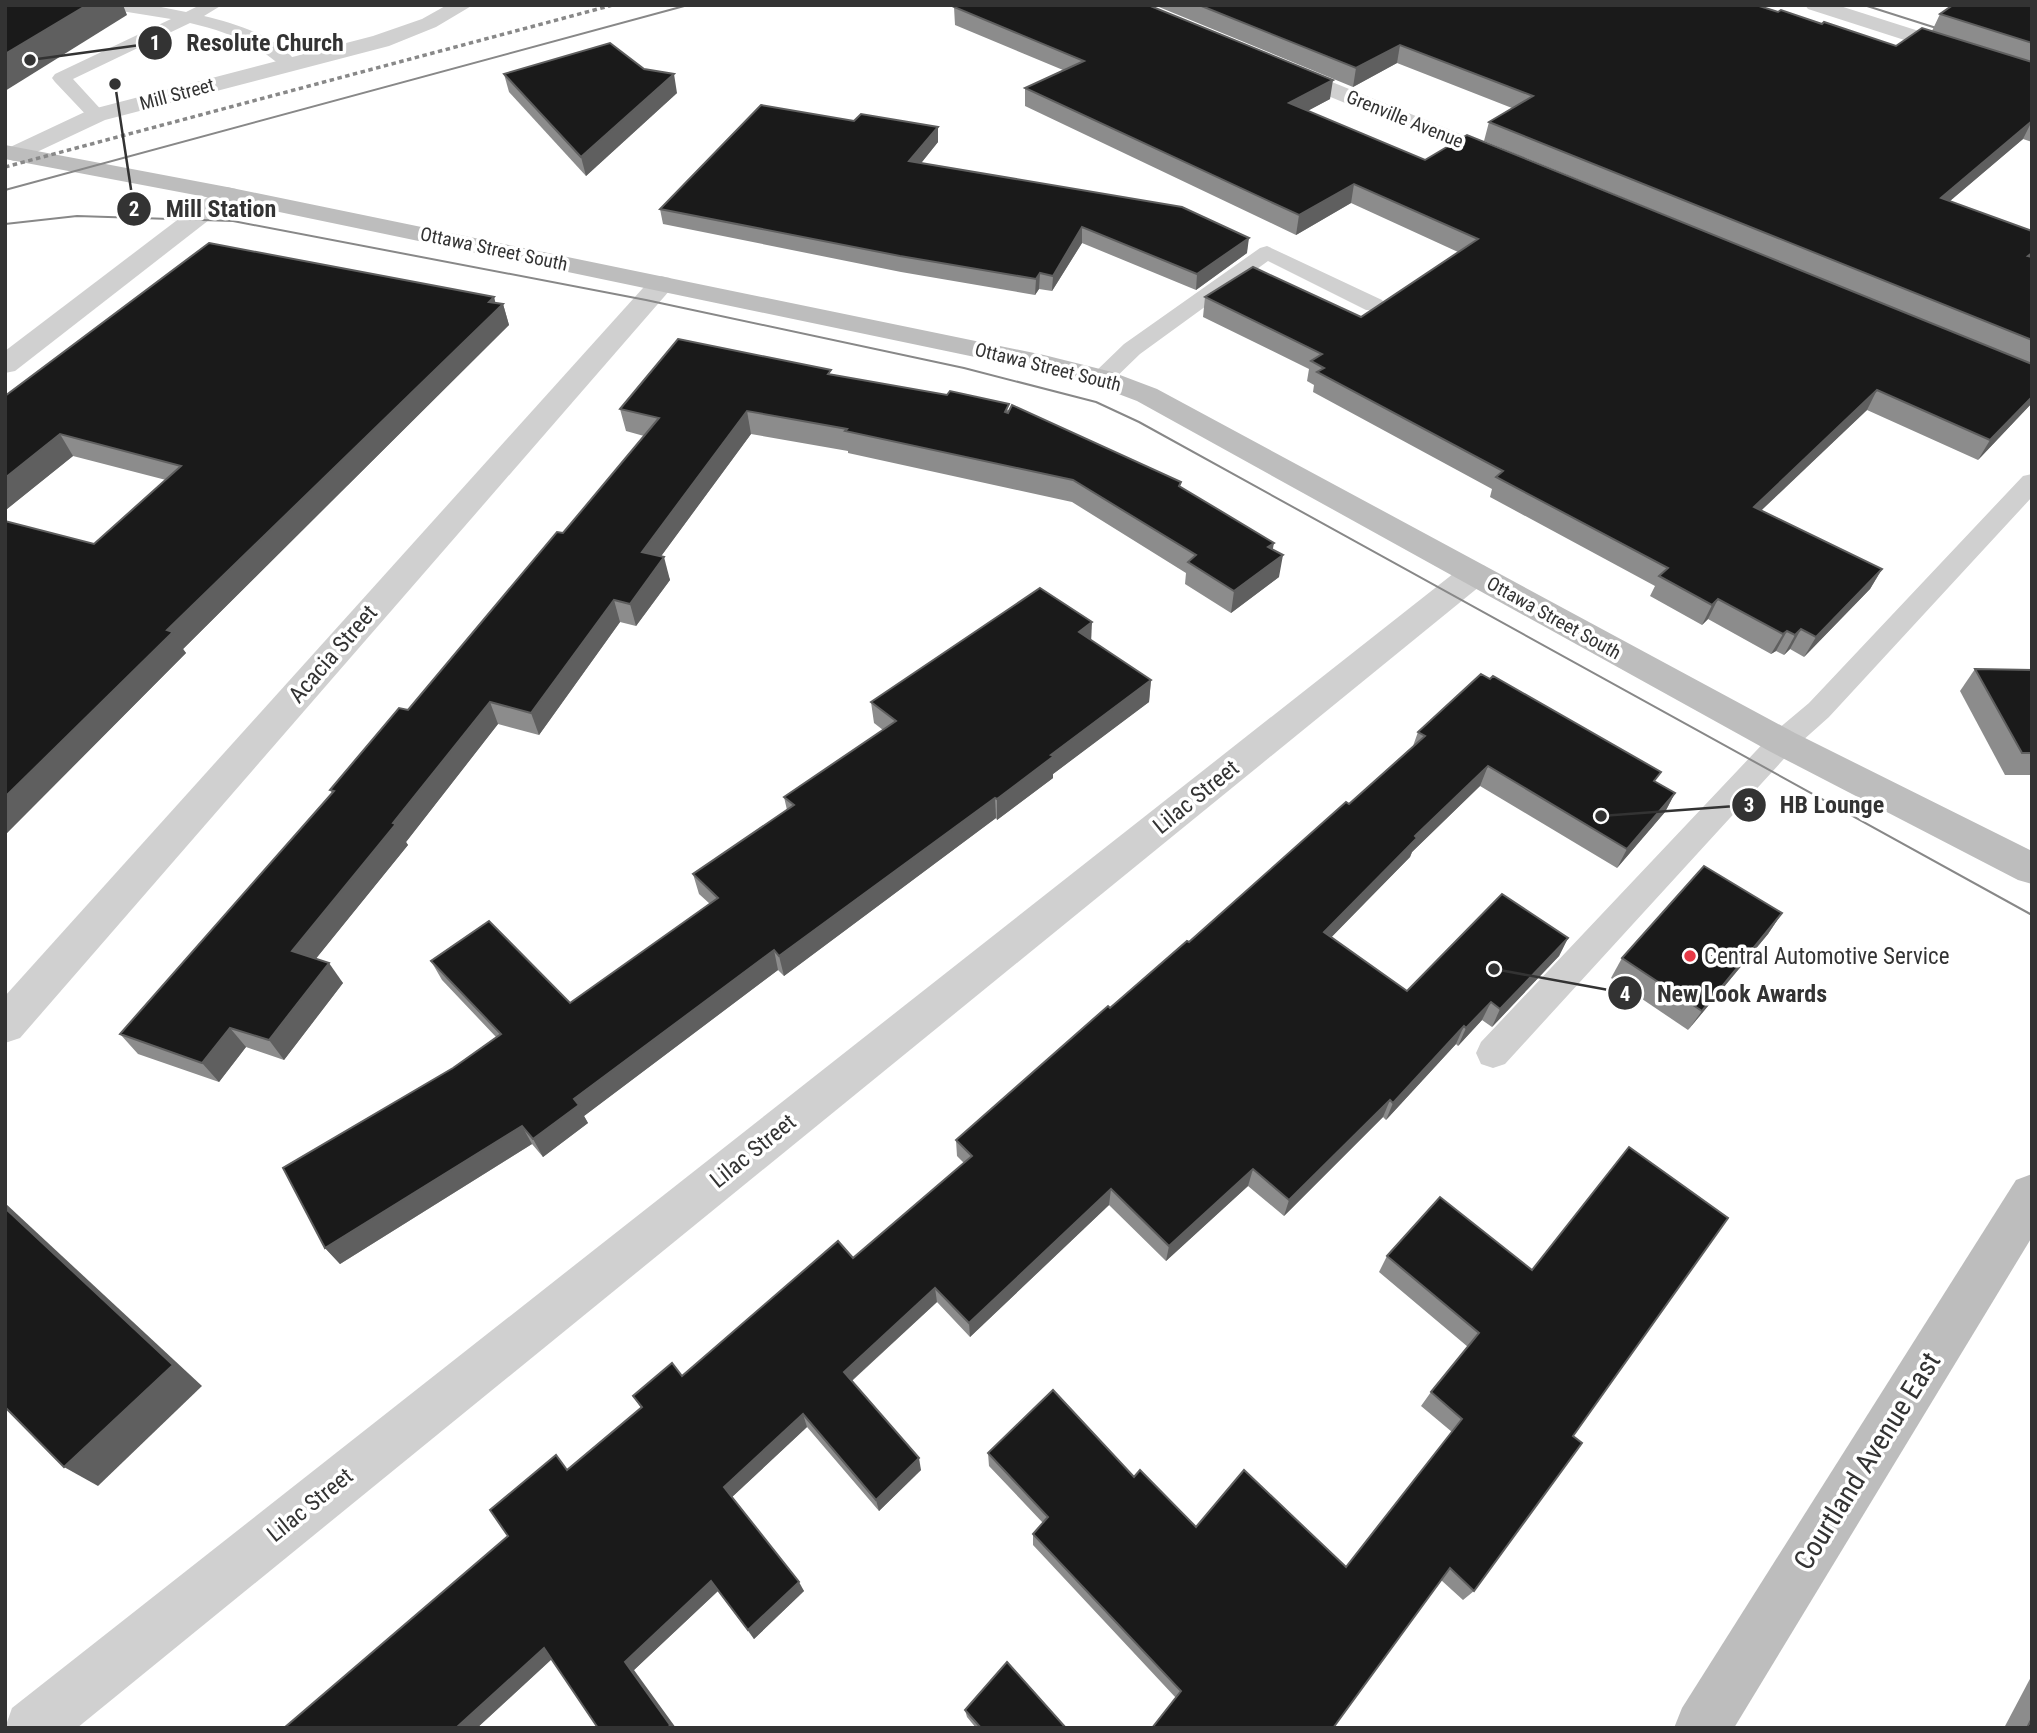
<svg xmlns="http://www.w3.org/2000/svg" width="2037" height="1733" viewBox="0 0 2037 1733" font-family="'Roboto Condensed',sans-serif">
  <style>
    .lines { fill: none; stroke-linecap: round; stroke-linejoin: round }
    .service { fill: #d0d0d0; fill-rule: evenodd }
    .minor { fill: #d0d0d0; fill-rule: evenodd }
    .secondary { fill: #bdbdbd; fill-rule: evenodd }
    .tram { stroke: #888; stroke-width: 2 }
    .rail { stroke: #888; stroke-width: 3.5; stroke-dasharray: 4.5 3.5; stroke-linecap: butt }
    .wall { fill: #8c8c8c }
    .shaded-wall { fill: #5f5f5f }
    .building { fill: #1a1a1a; stroke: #5f5f5f; stroke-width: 2 }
    .poi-dot { fill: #e63946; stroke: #fff; stroke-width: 2.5 }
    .labels { text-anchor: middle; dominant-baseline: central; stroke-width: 7; stroke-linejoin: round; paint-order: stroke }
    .far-street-label { font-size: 19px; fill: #333; stroke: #fff }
    .street-label { font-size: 23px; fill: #333; stroke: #fff }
    .poi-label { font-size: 23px; fill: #333; stroke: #fff; text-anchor: start }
    .near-street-label { font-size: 28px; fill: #333; stroke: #fff }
    .leader { fill: none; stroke: #333; stroke-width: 2.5 }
    .callout-dot { fill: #333; stroke: #fff; stroke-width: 2.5 }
    .mark-label { font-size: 21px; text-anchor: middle; font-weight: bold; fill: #fff }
    .callout-label { font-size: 24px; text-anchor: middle; font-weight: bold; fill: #333; stroke: #fff; stroke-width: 7; stroke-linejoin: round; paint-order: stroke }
  </style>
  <rect width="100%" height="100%" fill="#fff"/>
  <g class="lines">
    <g class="service">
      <path d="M 107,5 L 151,5 L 186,12 L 200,5 L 222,5 L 204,16 C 237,24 277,36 298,64 L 295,68 L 283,68 C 256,43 225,31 190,23 L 73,79 L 106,115 L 104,119 L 90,119 L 55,82 L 52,78 L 55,74 L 171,19 L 115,10 Z"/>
      <path d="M 1267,246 L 1382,300 L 1385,305 L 1382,310 L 1366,310 L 1268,261 L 1140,354 L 1110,383 L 1094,383 L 1090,378 L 1094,373 L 1124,344 L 1260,248 Z"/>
      <path d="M 2032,474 L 2032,497 L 1829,717 L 1792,750 L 1505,1064 L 1493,1068 L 1481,1064 L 1476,1053 L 1481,1042 L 1772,734 L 1809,703 L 2023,476 Z"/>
    </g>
    <g class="minor">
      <path d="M 447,5 L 473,5 L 436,27 L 389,46 L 105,120 L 22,159 L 14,161 L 5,158 L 6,149 L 89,110 L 373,36 L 422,19 Z"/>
      <path d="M 1805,5 L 1837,5 L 2032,67 L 2032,81 L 1808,9 Z"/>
      <path d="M 1285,63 L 1512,155 L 1516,160 L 1512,165 L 1496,165 L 1277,75 L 1274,70 L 1277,65 Z"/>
      <path d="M 227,187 L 236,189 L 239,194 L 236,199 L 15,371 L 5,373 L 5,351 L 218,189 Z"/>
      <path d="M 661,276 L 670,278 L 674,284 L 670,290 L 20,1038 L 5,1043 L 5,996 L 652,278 Z"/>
      <path d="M 1474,563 L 1485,566 L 1490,574 L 1485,582 L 77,1728 L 5,1728 L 12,1708 L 1463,566 Z"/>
    </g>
    <g class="secondary">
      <path d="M 5,145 L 227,187 L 1044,355 L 1112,372 L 1157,389 L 1795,733 L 2032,851 L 2032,884 L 2018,880 L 1769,751 L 1137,401 L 1092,384 L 1042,371 L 227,201 L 5,159 Z"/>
      <path d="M 2032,1174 L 2032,1237 L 1734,1728 L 1674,1728 L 1682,1708 L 2016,1180 Z"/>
    </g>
    <g class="tram">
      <path d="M 1864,5 L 1952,33"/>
      <path d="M 5,190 L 688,5"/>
      <path d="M 5,224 L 77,216 L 233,221 L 646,300 L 964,368 L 1096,402 L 1139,422 L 2032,915"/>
    </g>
    <path class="rail" d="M 5,167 L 613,5"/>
  </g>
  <g class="wall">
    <path d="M 1154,5 L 1756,5 L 1896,46 L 1932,31 L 1940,14 L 2032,5 L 2032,142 L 2023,139 L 1950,201 L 2032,231 L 2032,403 L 1978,460 L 1867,410 L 1761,510 L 1882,569 L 1870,589 L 1804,657 L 1790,649 L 1784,655 L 1776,651 L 1771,654 L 1708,619 L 1702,625 L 1650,596 L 1655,586 L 1490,497 L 1492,489 L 1313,392 L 1314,385 L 1307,381 L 1309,369 L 1203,317 L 1205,297 L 1361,317 L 1458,252 L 1351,203 L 1296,235 L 1025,106 L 1025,88 L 1063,70 L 955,25 L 954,7 L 1330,99 L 1307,111 L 1425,160 L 1685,223 L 1484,141 L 1489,122 L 1512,108 L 1397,63 L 1353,87 Z"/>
    <path d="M 644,69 L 677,93 L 586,176 L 509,92 L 504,74 Z"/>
    <path d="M 854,121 L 938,127 L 938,142 L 921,163 L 1247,253 L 1196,290 L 1082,243 L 1052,291 L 1039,289 L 1035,295 L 901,272 L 663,224 L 660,209 Z"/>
    <path d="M 494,297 L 495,303 L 503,304 L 509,325 L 183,649 L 186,653 L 5,835 L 5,521 L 94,544 L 166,480 L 73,456 L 7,509 L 5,508 L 5,396 Z"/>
    <path d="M 831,374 L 1009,410 L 1181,482 L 1180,486 L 1272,549 L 1279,577 L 1231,613 L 1185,584 L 1186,573 L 1072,502 L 848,453 L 848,451 L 751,434 L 661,556 L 670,580 L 636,626 L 620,622 L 539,735 L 498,724 L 406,842 L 408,845 L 316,958 L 343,983 L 284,1060 L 246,1047 L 219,1082 L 138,1054 L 120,1034 L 332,793 L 330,790 L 408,710 L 563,533 L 644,436 L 626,431 L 620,409 Z"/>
    <path d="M 1091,640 L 1151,680 L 1149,702 L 1053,774 L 1053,778 L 997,820 L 996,818 L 784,976 L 778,970 L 584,1116 L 588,1123 L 543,1157 L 532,1144 L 340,1264 L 325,1248 L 453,1068 L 496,1037 L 442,980 L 431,961 L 570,1003 L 710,904 L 699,894 L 693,874 L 787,810 L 784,797 L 883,730 L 874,723 L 871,702 Z"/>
    <path d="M 1975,669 L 2032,670 L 2032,775 L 2005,775 L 1960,691 Z"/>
    <path d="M 1418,732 L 1656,782 L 1675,793 L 1665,812 L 1617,868 L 1480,786 L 1412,852 L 1410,857 L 1331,937 L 1407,991 L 1568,938 L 1559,956 L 1492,1027 L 1482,1020 L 1458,1046 L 1456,1044 L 1386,1120 L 1383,1117 L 1284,1216 L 1248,1186 L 1166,1261 L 1109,1205 L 970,1337 L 937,1302 L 852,1381 L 921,1470 L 879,1511 L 807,1427 L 732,1497 L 804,1591 L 754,1639 L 718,1591 L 634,1670 L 552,1659 L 477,1728 L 284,1728 L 508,1536 L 568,1469 L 641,1408 L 633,1396 L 682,1376 L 853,1258 L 964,1163 L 957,1156 L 956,1140 L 1110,1008 L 1189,942 L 1349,804 L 1413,746 Z"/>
    <path d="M 1782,913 L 1768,934 L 1688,1030 L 1611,978 L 1622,958 Z"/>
    <path d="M 1440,1197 L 1573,1436 L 1474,1591 L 1463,1600 L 1441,1580 L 1176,1698 L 1033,1545 L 1033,1534 L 1043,1523 L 989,1466 L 988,1453 L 1134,1477 L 1196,1527 L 1346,1567 L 1452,1432 L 1421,1406 L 1431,1392 L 1468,1347 L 1379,1272 L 1387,1256 Z"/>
    <path d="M 2032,1675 L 2032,1728 L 2004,1728 Z"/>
    <path d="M 965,1710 L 1066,1728 L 976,1728 L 967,1717 Z"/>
  </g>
  <g class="shaded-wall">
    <path d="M 87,5 L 123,5 L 127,15 L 5,91 L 5,54 Z"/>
    <path d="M 1400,45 L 1397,63 L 1353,87 L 1356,68 Z"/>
    <path d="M 674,74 L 677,93 L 586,176 L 581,157 Z"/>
    <path d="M 1333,80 L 1330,99 L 1287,122 L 1289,103 Z"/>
    <path d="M 2032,121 L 2023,139 L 1931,217 L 1941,198 Z"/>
    <path d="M 938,127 L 938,142 L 910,177 L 909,161 Z"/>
    <path d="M 1354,184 L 1351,203 L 1296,235 L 1299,215 Z"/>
    <path d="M 1082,227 L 1082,243 L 1052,291 L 1053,276 Z"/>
    <path d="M 1249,238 L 1247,253 L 1196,290 L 1197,274 Z"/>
    <path d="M 1040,273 L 1039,289 L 1035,295 L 1036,279 Z"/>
    <path d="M 494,297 L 497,309 L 503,304 L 509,325 L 183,649 L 186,653 L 5,835 L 5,797 Z"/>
    <path d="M 1877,390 L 1867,410 L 1744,527 L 1754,507 Z"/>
    <path d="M 2032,397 L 2032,403 L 1978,460 L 1990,440 Z"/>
    <path d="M 747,411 L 751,434 L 648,574 L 642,552 Z"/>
    <path d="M 60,434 L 73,456 L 7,509 L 5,506 L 5,478 Z"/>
    <path d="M 1274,543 L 1270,564 L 1283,555 L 1279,577 L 1231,613 L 1234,591 L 1268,547 Z"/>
    <path d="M 664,557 L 670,580 L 636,626 L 630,604 Z"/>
    <path d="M 1882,569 L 1870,589 L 1804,657 L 1816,637 Z"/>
    <path d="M 1718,599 L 1708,619 L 1702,625 L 1712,605 Z"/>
    <path d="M 614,600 L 620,622 L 539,735 L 531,713 Z"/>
    <path d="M 1092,622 L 1091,644 L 1079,632 Z"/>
    <path d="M 1801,629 L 1790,649 L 1784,655 L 1795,635 Z"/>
    <path d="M 1787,631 L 1776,651 L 1771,654 L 1783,634 Z"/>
    <path d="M 1151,680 L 1149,702 L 1053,774 L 1053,778 L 997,820 L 997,799 L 1051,755 Z"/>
    <path d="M 490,702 L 498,724 L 406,842 L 408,845 L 306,971 L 292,951 Z"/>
    <path d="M 1488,766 L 1480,786 L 1412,852 L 1410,857 L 1318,951 L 1324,932 L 1415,836 Z"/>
    <path d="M 1675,793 L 1665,812 L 1617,868 L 1627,849 Z"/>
    <path d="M 995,798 L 996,818 L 784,976 L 779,956 Z"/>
    <path d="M 1782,913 L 1768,934 L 1688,1030 L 1702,1011 Z"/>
    <path d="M 1568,938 L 1559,956 L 1492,1027 L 1500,1009 Z"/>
    <path d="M 774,950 L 778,970 L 584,1116 L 588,1123 L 543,1157 L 533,1139 L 574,1099 Z"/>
    <path d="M 329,963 L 343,983 L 284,1060 L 269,1040 Z"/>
    <path d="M 1491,1002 L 1482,1020 L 1458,1046 L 1466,1028 Z"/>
    <path d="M 1464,1026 L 1456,1044 L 1386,1120 L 1393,1103 Z"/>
    <path d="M 230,1028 L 246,1047 L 219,1082 L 202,1063 Z"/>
    <path d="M 1390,1100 L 1383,1117 L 1284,1216 L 1289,1200 Z"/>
    <path d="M 522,1126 L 532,1144 L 340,1264 L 325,1248 Z"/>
    <path d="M 1253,1169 L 1248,1186 L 1166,1261 L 1169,1246 Z"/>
    <path d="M 1111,1189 L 1109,1205 L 970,1337 L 969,1323 Z"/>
    <path d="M 5,1203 L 202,1386 L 98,1486 L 64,1467 L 5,1208 Z"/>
    <path d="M 935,1288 L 937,1302 L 847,1385 L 844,1372 Z"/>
    <path d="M 803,1414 L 807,1427 L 731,1498 L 724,1487 Z"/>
    <path d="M 919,1458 L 921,1470 L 879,1511 L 876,1500 Z"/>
    <path d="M 711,1581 L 718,1591 L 634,1670 L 676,1728 L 668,1728 L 625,1662 Z"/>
    <path d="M 799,1582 L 804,1591 L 754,1639 L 748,1630 Z"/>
    <path d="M 544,1648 L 555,1656 L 477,1728 L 456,1728 Z"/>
  </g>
  <g class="building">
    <path d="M 5,5 L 87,5 L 5,54 Z"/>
    <path d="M 956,5 L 1148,5 L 1333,80 L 1289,103 L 1425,160 L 1467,135 L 2032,364 L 2032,397 L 1990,440 L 1877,390 L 1754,507 L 1882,569 L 1816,637 L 1801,629 L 1795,635 L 1787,631 L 1783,634 L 1718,599 L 1712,605 L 1659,576 L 1668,568 L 1496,477 L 1503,471 L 1317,372 L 1324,368 L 1311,361 L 1322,354 L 1205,297 L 1253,267 L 1361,317 L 1478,239 L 1354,184 L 1299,215 L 1025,88 L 1084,61 L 954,7 Z"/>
    <path d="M 1199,5 L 1756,5 L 1778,12 L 1781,10 L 1822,24 L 1824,22 L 1896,46 L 1922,28 L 2032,62 L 2032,121 L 1941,198 L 2032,231 L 2032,253 L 2028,256 L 2032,257 L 2032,340 L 1489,122 L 1533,96 L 1400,45 L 1356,68 Z"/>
    <path d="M 1953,5 L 2032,5 L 2032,43 L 1940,14 Z"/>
    <path d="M 610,43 L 644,69 L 674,74 L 581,157 L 504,74 Z"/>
    <path d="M 761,105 L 854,121 L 861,114 L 938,127 L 909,161 L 1182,207 L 1249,238 L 1197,274 L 1082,227 L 1053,276 L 1040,273 L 1036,279 L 900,256 L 660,209 Z"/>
    <path d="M 209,243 L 494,297 L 489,302 L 503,304 L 167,630 L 173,632 L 5,797 L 5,521 L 94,544 L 181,466 L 60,434 L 5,478 L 5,396 Z"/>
    <path d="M 678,339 L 831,370 L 828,374 L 947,395 L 950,391 L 1009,404 L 1005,412 L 1008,413 L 1012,405 L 1181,482 L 1179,486 L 1274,543 L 1268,547 L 1283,555 L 1234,591 L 1188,562 L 1196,555 L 1073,480 L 845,431 L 847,429 L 747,411 L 642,552 L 664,557 L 630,604 L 614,600 L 531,713 L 490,702 L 393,823 L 396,824 L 292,951 L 329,963 L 269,1040 L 230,1028 L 202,1063 L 120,1034 L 334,791 L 330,790 L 399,708 L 408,710 L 557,532 L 563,533 L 659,418 L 620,409 Z"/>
    <path d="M 1040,588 L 1092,622 L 1079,632 L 1151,680 L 1051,755 L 1054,756 L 997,799 L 995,798 L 779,956 L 774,950 L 574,1099 L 579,1105 L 533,1139 L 522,1126 L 325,1248 L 283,1168 L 453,1068 L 501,1034 L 431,961 L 489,921 L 570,1003 L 718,898 L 693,874 L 794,805 L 784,797 L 896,721 L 871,702 Z"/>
    <path d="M 1975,669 L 2032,670 L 2032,753 L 2022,753 Z"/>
    <path d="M 1481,674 L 1490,679 L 1493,676 L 1661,772 L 1654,781 L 1675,793 L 1627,849 L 1488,766 L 1415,836 L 1417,838 L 1324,932 L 1407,991 L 1502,894 L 1568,938 L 1500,1009 L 1491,1002 L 1466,1028 L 1464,1026 L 1393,1103 L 1390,1100 L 1289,1200 L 1253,1169 L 1169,1246 L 1111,1189 L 969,1323 L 935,1288 L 844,1372 L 919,1458 L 876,1500 L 803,1414 L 724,1487 L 799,1582 L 748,1630 L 711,1581 L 625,1662 L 670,1725 L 668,1728 L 598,1728 L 544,1648 L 456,1728 L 284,1728 L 508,1536 L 490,1510 L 556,1455 L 567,1470 L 642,1407 L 633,1396 L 672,1363 L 682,1376 L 838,1241 L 853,1258 L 972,1156 L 956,1140 L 1108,1006 L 1110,1008 L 1187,941 L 1189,942 L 1346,802 L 1349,804 L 1425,736 L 1418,732 Z"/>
    <path d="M 1704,866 L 1782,913 L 1702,1011 L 1622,958 Z"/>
    <path d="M 1629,1147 L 1728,1218 L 1573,1436 L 1582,1443 L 1474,1591 L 1450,1568 L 1333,1728 L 1152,1728 L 1181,1691 L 1033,1534 L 1048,1517 L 988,1453 L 1053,1390 L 1134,1477 L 1140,1470 L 1196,1527 L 1244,1470 L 1346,1567 L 1462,1419 L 1431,1392 L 1479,1333 L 1387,1256 L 1440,1197 L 1532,1270 Z"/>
    <path d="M 5,1208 L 173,1365 L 64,1467 L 5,1407 Z"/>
    <path d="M 1007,1662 L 1066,1728 L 981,1728 L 965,1710 Z"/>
    <path d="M 2032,1718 L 2032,1728 L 2027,1728 Z"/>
  </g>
  <circle class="poi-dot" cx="1690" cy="956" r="7"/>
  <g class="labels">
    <g class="far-street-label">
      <text transform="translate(177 94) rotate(-15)">Mill Street</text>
      <text transform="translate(1405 119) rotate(22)">Grenville Avenue</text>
      <text transform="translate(494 249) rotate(12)">Ottawa Street South</text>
      <text transform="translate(1048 367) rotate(14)">Ottawa Street South</text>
      <text transform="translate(1554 618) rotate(29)">Ottawa Street South</text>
    </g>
    <g class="street-label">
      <text transform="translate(333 654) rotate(-49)">Acacia Street</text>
      <text transform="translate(1196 797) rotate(-39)">Lilac Street</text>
      <text transform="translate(753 1151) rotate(-39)">Lilac Street</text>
      <text transform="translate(310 1505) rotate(-39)">Lilac Street</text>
    </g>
    <g class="poi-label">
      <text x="1704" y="956">Central Automotive Service</text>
    </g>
    <g class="near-street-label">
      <text transform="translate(1867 1461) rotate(-58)">Courtland Avenue East</text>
    </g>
  </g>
  <path class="leader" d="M30 60L155 43M115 84L134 209M1601 816L1749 805M1494 969L1625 993"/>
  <g class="callout-dot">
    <circle cx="30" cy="60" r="7"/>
    <circle cx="115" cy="84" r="7"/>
    <circle cx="1601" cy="816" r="7"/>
    <circle cx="1494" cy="969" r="7"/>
    <circle cx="155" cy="43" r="18"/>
    <circle cx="134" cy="209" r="18"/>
    <circle cx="1749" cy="805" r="18"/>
    <circle cx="1625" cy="993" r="18"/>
  </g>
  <g class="mark-label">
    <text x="155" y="50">1</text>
    <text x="134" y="216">2</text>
    <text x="1749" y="812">3</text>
    <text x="1625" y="1001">4</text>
  </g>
  <g class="callout-label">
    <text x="265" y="51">Resolute Church</text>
    <text x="221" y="217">Mill Station</text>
    <text x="1832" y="813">HB Lounge</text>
    <text x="1742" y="1002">New Look Awards</text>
  </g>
  <rect width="2037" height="1733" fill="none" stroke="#333333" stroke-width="14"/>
</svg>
